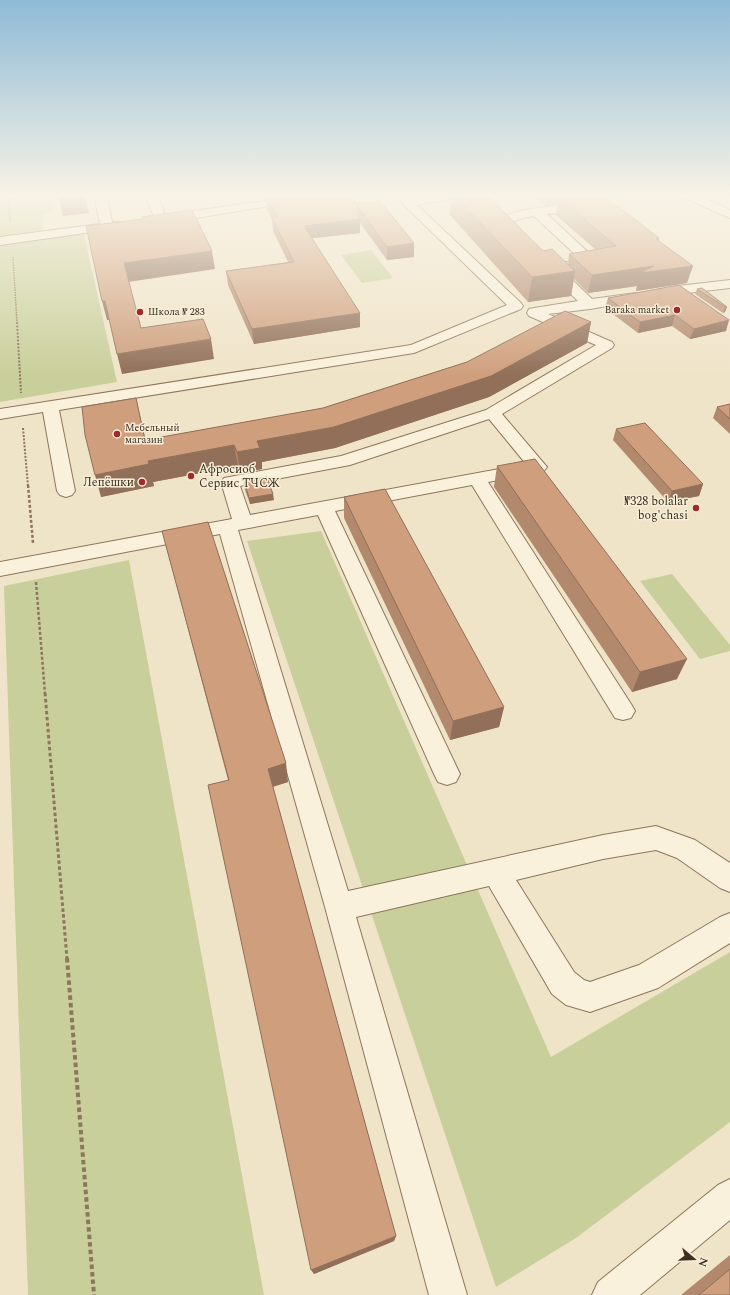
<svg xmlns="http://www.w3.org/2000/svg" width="730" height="1295" viewBox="0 0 730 1295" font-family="Spectral,serif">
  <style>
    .green { fill: #c9cf9b }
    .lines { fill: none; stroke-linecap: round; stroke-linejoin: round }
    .minor-casing { stroke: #8d765c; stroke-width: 2 }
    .path-far4 { stroke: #8d765c; stroke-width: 1.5; stroke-dasharray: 1.5 1; stroke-linecap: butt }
    .path-far3 { stroke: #8d765c; stroke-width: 2; stroke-dasharray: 2 1.5; stroke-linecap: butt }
    .path-far2 { stroke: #8d765c; stroke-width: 2.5; stroke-dasharray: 3 2; stroke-linecap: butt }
    .path-far1 { stroke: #8d765c; stroke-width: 3; stroke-dasharray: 3.5 2.5; stroke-linecap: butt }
    .path { stroke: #8d765c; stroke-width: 4; stroke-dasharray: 4.5 3; stroke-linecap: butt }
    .minor { fill: #faf1dc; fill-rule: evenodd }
    .wall { fill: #b2896c }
    .shaded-wall { fill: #916f58 }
    .building { fill: #cf9f7d; stroke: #916f58 }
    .poi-dot { fill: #9e2a2b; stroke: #f7eed8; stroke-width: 1.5 }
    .labels { text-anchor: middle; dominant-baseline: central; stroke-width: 3; stroke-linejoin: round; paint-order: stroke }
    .far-poi-label { font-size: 10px; fill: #3d2e20; stroke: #f7eed8; text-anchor: start }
    .poi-label { font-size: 12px; fill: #3d2e20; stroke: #f7eed8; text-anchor: end }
  </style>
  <rect width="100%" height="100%" fill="#f0e4c8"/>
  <g class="green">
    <path d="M 0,194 L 52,194 L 54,212 L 43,214 L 43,230 L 0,237 Z"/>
    <path d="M 84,234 L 117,382 L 0,402 L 0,244 Z"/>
    <path d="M 371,250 L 393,278 L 362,283 L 341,255 Z"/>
    <path d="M 321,531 L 551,1057 L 730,952 L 730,1122 L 576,1238 L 496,1287 L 247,541 Z"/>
    <path d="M 129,560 L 264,1295 L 28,1295 L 4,586 Z"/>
    <path d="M 672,574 L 730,645 L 730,651 L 700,659 L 640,581 Z"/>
  </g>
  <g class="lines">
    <g class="minor-casing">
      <g id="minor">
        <path d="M 94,194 L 106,194 L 112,222 L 121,222 L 123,225 L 121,228 L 0,245 L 0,237 L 100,224 Z"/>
        <path d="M 145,194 L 157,194 L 165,215 L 316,194 L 351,194 L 346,197 L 256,208 L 161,224 L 157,223 L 155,220 Z"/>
        <path d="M 397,194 L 407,194 L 411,199 L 438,194 L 464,194 L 459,197 L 417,205 L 521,303 L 523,306 L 521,309 L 414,353 L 59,410 L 75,491 L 72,495 L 66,497 L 60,495 L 57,491 L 43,412 L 0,419 L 0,409 L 411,345 L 507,305 L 404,205 Z"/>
        <path d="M 578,194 C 589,194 598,193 604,204 C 596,213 559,213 547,214 L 590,254 L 592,257 C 587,267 573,271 562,269 L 561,266 L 562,263 L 574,261 L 579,258 L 534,216 L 523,218 L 512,222 L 528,238 L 526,241 C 516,243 505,230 499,222 C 512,204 570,208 591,202 Z"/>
        <path d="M 679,194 L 694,194 L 730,210 L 730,218 L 680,196 Z"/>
        <path d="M 551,263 L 556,264 L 592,299 L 636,293 L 641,294 L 643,297 L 641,300 L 636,301 L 590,309 L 548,314 L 612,342 L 614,345 L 612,348 L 502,414 L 547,467 L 544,471 L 488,482 L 631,704 L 635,711 L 631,718 L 623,720 L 615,718 L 472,485 L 335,511 L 460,774 L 456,782 L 447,785 L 438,782 L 434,774 L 318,515 L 238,530 L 348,891 L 603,835 L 656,826 L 695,840 L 730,863 L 730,892 L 720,888 L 677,858 L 656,850 L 603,859 L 516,880 L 574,972 L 584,980 L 590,982 L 639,965 L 720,917 L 730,913 L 730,943 L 658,988 L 590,1012 L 566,1005 L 552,994 L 489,886 L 356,917 L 467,1295 L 429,1295 L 325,907 L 220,534 L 0,576 L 0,562 L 232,519 L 221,482 L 224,478 L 341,456 L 486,410 L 596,345 L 529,316 L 527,313 L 529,309 L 534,308 L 578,301 L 546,270 L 545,267 L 546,264 ZM 489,419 L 526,464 L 250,515 L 240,486 L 350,465 Z"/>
        <path d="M 730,280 L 730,288 L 678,294 L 673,293 L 671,290 L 673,287 L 678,286 Z"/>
        <path d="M 730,1179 L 730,1220 L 640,1295 L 592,1295 L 598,1282 L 718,1185 Z"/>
      </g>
    </g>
    <g class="path-far4">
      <path d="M 8,194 L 10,222"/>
      <path d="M 13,257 L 17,323"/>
    </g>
    <g class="path-far3">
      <path d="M 17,322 L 21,393"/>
      <path d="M 23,428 L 28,486"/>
    </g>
    <g class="path-far2">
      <path d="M 28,485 L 33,543"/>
      <path d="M 36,582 L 45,694"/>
    </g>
    <path class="path-far1" d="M 45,693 L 67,959"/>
    <path class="path" d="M 67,958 L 94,1295"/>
    <use href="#minor" class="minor"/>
  </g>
  <g class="wall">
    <path d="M 263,194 L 353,194 L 355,203 L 414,243 L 414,257 L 387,260 L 360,223 L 360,233 L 312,238 L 360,327 L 254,344 L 228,285 L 226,271 L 288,262 L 273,231 L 272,219 L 267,210 L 266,200 Z"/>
    <path d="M 452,194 L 486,194 L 543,251 L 568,264 L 569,254 L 596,250 L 556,215 L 558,204 L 545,206 L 533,195 L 533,194 L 588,194 L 588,195 L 659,238 L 659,241 L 687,283 L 636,291 L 637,286 L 588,293 L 574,279 L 571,296 L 528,302 L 450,215 Z"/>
    <path d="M 642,194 L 667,194 L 654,198 Z"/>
    <path d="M 679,285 L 726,331 L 690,339 L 672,326 L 638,333 L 605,308 L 608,298 Z"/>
    <path d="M 697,289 L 727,307 L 725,312 L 723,313 L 695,294 Z"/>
    <path d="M 591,322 L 587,343 L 489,397 L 335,448 L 262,462 L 262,469 L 240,473 L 238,466 L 153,482 L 154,486 L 101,497 L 136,398 L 145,440 L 323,408 Z"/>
    <path d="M 730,404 L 730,434 L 713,418 L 717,407 Z"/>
    <path d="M 616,429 L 703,484 L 699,496 L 668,502 L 613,440 Z"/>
    <path d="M 497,466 L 677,679 L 632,692 L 494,487 Z"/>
    <path d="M 244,481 L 274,500 L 250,504 L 244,487 Z"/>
    <path d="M 344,497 L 504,707 L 499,727 L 450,740 L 344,518 Z"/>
    <path d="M 162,531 L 288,782 L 273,787 L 396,1236 L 394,1241 L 314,1274 L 228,780 Z"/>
    <path d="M 730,1255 L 730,1295 L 681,1295 Z"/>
  </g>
  <g class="shaded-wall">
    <path d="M 166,194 L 191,194 L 191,195 L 167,198 Z"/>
    <path d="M 266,194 L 290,194 L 266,198 L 266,200 Z"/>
    <path d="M 547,194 L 588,194 L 587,201 L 559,198 L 558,204 L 545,206 Z"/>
    <path d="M 655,194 L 667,194 L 654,198 Z"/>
    <path d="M 85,196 L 89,213 L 63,216 L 59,199 Z"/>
    <path d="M 360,219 L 360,233 L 305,239 L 304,226 Z"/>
    <path d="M 414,243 L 414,257 L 387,260 L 387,247 Z"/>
    <path d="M 212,251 L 215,269 L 128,282 L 124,263 Z"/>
    <path d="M 654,266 L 693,266 L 687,283 L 636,291 L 637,286 L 588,293 L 592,275 Z"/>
    <path d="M 575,271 L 571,296 L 528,302 L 532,277 Z"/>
    <path d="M 102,301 L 105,301 L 110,320 L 107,320 Z"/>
    <path d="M 725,307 L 727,307 L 725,312 L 723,313 Z"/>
    <path d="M 360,313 L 360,327 L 254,344 L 252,329 Z"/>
    <path d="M 675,315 L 672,326 L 638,333 L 640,322 Z"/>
    <path d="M 729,320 L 726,331 L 690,339 L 694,329 Z"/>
    <path d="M 591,322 L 587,343 L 489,397 L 335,448 L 262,462 L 262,469 L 240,473 L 237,452 L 257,441 Z"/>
    <path d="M 211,339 L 214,359 L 122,374 L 117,354 Z"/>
    <path d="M 136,398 L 150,460 L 234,445 L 238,466 L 153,482 L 154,486 L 101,497 L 95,475 L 145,440 Z"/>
    <path d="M 703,484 L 699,496 L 668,502 L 672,491 Z"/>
    <path d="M 273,494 L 274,500 L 250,504 L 249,498 Z"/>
    <path d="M 687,659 L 677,679 L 632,692 L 640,672 Z"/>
    <path d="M 504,707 L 499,727 L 450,740 L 453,721 Z"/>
    <path d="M 286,763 L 288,782 L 271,787 L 268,769 Z"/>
    <path d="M 396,1236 L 394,1241 L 314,1274 L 311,1270 Z"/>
  </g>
  <g class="building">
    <path d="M 58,194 L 85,194 L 85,196 L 59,199 Z"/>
    <path d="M 286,194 L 353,194 L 355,203 L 380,201 L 414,243 L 387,247 L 356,204 L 360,219 L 304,226 L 360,313 L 252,329 L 226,271 L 294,262 L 272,218 L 278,217 L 266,198 Z"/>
    <path d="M 453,194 L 486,194 L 543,251 L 552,249 L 575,271 L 532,277 Z"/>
    <path d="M 594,194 L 602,194 L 659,238 L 656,239 L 693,266 L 640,273 L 654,266 L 592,275 L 569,254 L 616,246 L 559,198 L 580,197 Z"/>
    <path d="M 192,210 L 212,251 L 124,263 L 141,328 L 203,319 L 211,339 L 117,354 L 105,301 L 102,301 L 86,226 L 143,219 L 142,217 Z"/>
    <path d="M 679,285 L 729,320 L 694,329 L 675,315 L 640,322 L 608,298 Z"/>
    <path d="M 702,288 L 727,307 L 725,307 L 697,289 Z"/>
    <path d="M 565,311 L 591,322 L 491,376 L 334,427 L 257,441 L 260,448 L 237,452 L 234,445 L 148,461 L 149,464 L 95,475 L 85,435 L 82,407 L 136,398 L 145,440 L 323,408 L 467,362 Z"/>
    <path d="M 730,404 L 730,419 L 717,407 Z"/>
    <path d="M 645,423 L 703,484 L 672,491 L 616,429 Z"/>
    <path d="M 535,459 L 687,659 L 640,672 L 497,466 Z"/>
    <path d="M 267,477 L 273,494 L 249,498 L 244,481 Z"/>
    <path d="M 385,489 L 504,707 L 453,721 L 344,497 Z"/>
    <path d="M 208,522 L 286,763 L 268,769 L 396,1236 L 311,1270 L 208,785 L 229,780 L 162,531 Z"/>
    <path d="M 730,1269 L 730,1295 L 699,1295 Z"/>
  </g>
  <linearGradient id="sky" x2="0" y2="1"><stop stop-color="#8fbad6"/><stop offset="0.52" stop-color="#f8f3e6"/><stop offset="1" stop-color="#f8f3e6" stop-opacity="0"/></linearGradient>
  <rect width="730" height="376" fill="url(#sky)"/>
  <g class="poi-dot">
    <circle cx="677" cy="310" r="4"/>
    <circle cx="140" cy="312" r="4"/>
    <circle cx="117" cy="434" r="4"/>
    <circle cx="191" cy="476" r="4"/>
    <circle cx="142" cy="482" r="4"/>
    <circle cx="696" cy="508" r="4"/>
  </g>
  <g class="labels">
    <g class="far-poi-label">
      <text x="669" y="310" text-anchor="end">Baraka market</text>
      <text x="148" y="312">Школа № 283</text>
      <text x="125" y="428">Мебельный<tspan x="125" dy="12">магазин</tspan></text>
    </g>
    <g class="poi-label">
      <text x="199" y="469" text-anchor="start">Афросиоб<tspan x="199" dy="14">Сервис ТЧСЖ</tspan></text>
      <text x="134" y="482">Лепёшки</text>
      <text x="688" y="501">№328 bolalar<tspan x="688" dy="14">bog'chasi</tspan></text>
    </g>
  </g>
  <g transform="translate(694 1259) rotate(109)" stroke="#f7eed8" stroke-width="3" paint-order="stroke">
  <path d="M0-3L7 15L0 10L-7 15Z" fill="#3d2e20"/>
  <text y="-6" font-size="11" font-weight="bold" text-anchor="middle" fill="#3d2e20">N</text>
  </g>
</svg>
